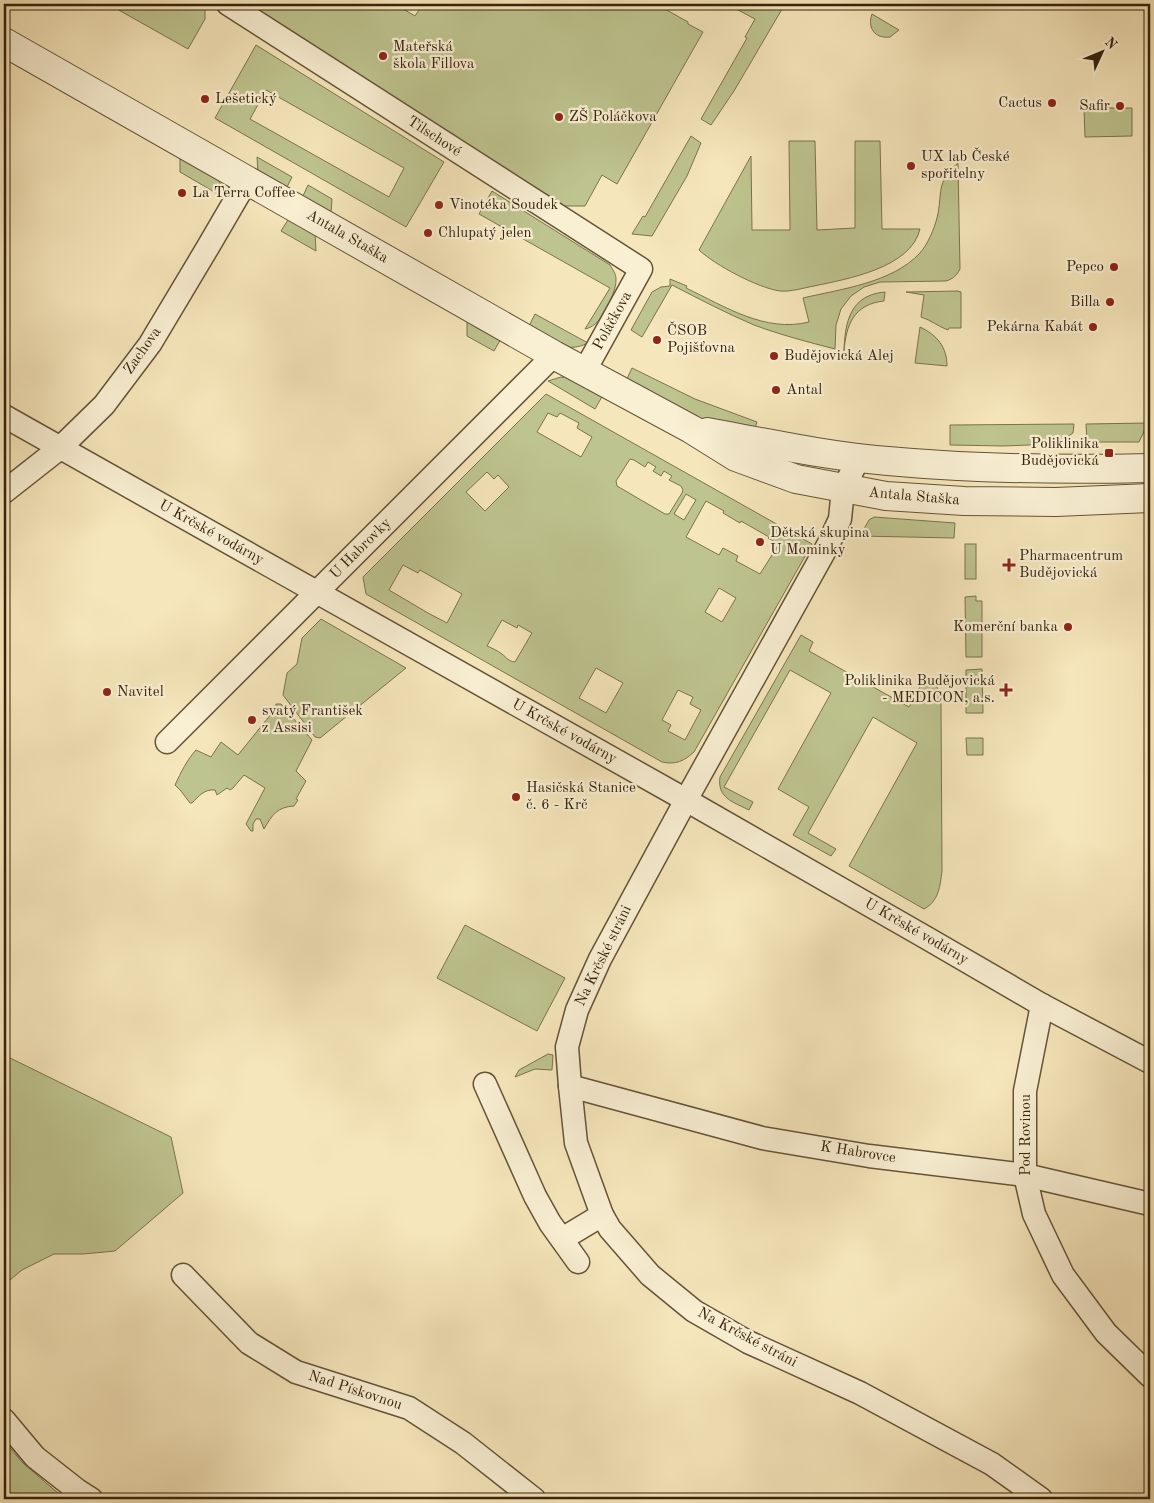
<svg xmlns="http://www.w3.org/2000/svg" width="1154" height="1503" viewBox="0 0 1154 1503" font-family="'Old Standard TT',serif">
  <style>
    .green { fill: #bec48f; stroke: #7a734d; fill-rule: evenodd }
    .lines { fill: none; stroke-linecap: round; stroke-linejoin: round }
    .minor-casing { stroke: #655337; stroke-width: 25 }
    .tertiary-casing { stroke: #655337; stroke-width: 30 }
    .minor { stroke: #f9efd3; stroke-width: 22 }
    .tertiary { stroke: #f9efd3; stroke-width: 28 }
    .poi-dot { fill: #8f2418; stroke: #f9efd3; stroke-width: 2 }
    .labels { text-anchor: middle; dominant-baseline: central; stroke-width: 4.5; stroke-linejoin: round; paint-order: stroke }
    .poi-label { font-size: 15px; fill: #35220b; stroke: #f9efd3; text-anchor: start }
    .street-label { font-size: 15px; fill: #35220b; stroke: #f9efd3 }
  </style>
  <rect width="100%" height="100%" fill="#f6e6bb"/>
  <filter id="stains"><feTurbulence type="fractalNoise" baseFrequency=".004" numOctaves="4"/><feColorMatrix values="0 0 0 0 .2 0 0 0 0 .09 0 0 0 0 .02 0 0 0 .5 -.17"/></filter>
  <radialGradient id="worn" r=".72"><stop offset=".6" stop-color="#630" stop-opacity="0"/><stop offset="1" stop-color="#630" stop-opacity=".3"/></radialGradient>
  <g class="green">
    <path d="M 108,4 L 199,4 L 205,10 L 205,19 L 188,49 Z"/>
    <path d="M 256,4 L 395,4 L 415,16 L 423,4 L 656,4 L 688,22 L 688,24 L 703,32 L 617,184 L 602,175 L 585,206 L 559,206 L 264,16 Z"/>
    <path d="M 727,4 L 785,4 L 734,91 L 711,125 L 701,119 L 747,38 L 745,37 L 755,19 Z"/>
    <path d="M 872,14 L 899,30 L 890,37 C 875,39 867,28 872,14 Z"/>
    <path d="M 256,45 L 444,162 L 406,227 L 215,118 ZM 266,90 L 404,168 L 389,197 L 250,119 Z"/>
    <path d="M 1084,108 L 1132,108 L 1132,136 L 1085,137 Z"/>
    <path d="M 691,136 L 701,143 L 687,176 L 652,236 L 632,234 L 643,216 L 645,217 Z"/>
    <path d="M 789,141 L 815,141 L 817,230 L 855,228 L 855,141 L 880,141 L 882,229 L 920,229 C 911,268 847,279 814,286 C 803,288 791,292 780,291 C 758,288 715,265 699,250 L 751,156 L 752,230 L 790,230 Z"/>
    <path d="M 257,157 L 292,177 L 287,187 L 258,174 Z"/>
    <path d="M 181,158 L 218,179 L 223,189 L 223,197 L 180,172 L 180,159 Z"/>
    <path d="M 958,163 L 960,269 C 957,275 953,279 946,281 L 880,282 L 864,287 L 851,296 L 841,309 L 836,325 L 835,349 C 808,342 781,335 754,325 C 726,313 699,299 672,285 L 642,337 L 631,330 L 652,292 L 661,287 L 670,286 L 670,279 L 687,286 L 686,288 C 724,306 765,333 809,322 L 803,298 C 841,289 892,283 920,253 C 928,244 934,229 937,218 C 943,194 935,182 958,163 Z"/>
    <path d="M 308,185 L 332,199 L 331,215 L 303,196 Z"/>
    <path d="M 492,191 L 610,265 C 613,270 616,274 616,279 C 617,290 605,312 599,320 C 595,325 590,328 585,329 L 610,288 L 479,214 Z"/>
    <path d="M 288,220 L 315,233 L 316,251 L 281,231 Z"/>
    <path d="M 958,291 L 961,292 L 961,328 L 949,328 L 948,330 C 939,327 931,320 921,317 L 924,295 L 906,292 Z"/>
    <path d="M 885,292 L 884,301 C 854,304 846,325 844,351 C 845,322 850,295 885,292 Z"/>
    <path d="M 535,314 L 588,343 C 565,355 548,339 528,328 Z"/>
    <path d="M 467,318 L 502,337 L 494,351 L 467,336 Z"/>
    <path d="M 920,327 C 937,335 947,347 947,366 L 915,363 Z"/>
    <path d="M 632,368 L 695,399 L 757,422 L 755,428 L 723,424 L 698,418 L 625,383 Z"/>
    <path d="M 561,377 L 569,378 L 603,395 L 595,409 L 548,381 Z"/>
    <path d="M 546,394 L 812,544 L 694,752 C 684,761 676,765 662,762 L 366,594 L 363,577 ZM 548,413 L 557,417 L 560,413 L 562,414 L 579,423 L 577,428 L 592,437 L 581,457 L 537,432 ZM 630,459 L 634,460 L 645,467 L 648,462 L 656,467 L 653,471 L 661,476 L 664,471 L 672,476 L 669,480 L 681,486 L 683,490 L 682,493 L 669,514 L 665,514 L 617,486 L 616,481 ZM 487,472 L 494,479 L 498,475 L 509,487 L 485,511 L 466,492 ZM 686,494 L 696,500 L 684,520 L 674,514 ZM 706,501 L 724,511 L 723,513 L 740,523 L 741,521 L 769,537 L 768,538 L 779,544 L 760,574 L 736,561 L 738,556 L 723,548 L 719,555 L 686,537 ZM 403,565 L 418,573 L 420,570 L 462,594 L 447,623 L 428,613 L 389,590 ZM 719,588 L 736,598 L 722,622 L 705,612 ZM 502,620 L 517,628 L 518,625 L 532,633 L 515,662 C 508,661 507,658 502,654 C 498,651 492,648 487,646 ZM 596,668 L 623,683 L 606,713 L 579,698 ZM 678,690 L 693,697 L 690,704 L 701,710 L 685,740 L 668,731 L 671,725 L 662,720 Z"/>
    <path d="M 1148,423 L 1139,442 L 1087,442 L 1086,424 Z"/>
    <path d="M 1074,424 L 1073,433 L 1057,444 L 1003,446 L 950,445 L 950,425 Z"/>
    <path d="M 874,517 L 955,523 L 954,538 L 860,536 L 869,520 Z"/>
    <rect x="965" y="544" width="11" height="35"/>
    <path d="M 976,596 L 976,601 L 982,601 L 982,657 L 966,657 L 965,597 Z"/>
    <path d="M 321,619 L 406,668 L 320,738 L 315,737 L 283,695 L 287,673 L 297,664 L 302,638 Z"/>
    <path d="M 801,635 L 813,642 L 809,651 L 909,707 L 922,683 C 926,680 929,680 934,682 L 939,691 L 941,705 L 942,871 C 940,886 939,901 924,909 L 849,866 L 917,743 L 873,717 L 808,833 L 836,849 L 831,856 L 793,835 L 809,807 L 778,789 L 831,693 L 790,670 L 724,787 L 753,802 L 749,810 C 733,802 717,798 720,777 Z"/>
    <path d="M 982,669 L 983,713 L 966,713 L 966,670 Z"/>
    <path d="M 276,704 L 281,704 L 312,740 L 296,771 L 306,781 L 296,799 L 298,800 L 294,806 C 277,807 272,815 264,829 L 260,819 L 256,819 L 253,824 L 253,831 L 251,831 L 246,824 L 265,788 L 244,775 L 233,788 L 230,790 L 227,788 L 217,795 L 215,790 C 204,789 199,796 192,803 L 190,803 L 181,791 L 175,785 C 181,772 187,760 196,750 L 211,757 L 221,742 L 238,755 L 276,708 Z"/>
    <path d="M 966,738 L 983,738 L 983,755 L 967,755 Z"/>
    <path d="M 465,925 L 565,978 L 537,1031 L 437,978 Z"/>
    <path d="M 548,1054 L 553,1055 L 552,1070 L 535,1069 L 515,1077 L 519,1070 Z"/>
    <path d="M 4,1055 L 171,1137 L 183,1193 L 115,1251 L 83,1254 L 54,1254 L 22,1270 L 4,1285 Z"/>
    <path d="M 4,1441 L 23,1463 L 65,1499 L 4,1499 Z"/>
  </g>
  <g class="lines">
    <g class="minor-casing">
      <g id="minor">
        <path d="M 228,4 L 641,269 L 584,372"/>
        <path d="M 4,416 L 686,800 L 925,937 L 1042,1005 L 1150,1062"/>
        <path d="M 859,458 L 843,489 L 840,519 L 828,545 L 686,800 L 600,959 L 577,1010 L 567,1047 L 570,1086 L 576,1143 L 602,1215 L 610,1229 L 650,1275 L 694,1311 L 748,1342 L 860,1393 L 992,1464 L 1041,1499"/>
        <path d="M 4,492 L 60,448 L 104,405 L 150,344 L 208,247 L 247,180"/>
        <path d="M 167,742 L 554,355"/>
        <path d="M 1042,1005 L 1025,1091 L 1025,1175 L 1034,1214 L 1063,1275 L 1106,1333 L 1150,1376"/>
        <path d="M 485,1084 L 535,1196 L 550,1223 L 578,1262"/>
        <path d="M 570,1086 L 762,1138 L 869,1156 L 1025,1175 L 1150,1204"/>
        <path d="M 562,1239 L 602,1215"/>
        <path d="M 183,1275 L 249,1343 L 296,1372 L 409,1408 L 463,1443 L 534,1499"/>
        <path d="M 4,1420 L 35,1457 L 77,1490 L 91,1499"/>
      </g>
    </g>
    <g class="tertiary-casing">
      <g id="tertiary">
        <path d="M 4,42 L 554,355 L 691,429 L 736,457 L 796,479 L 886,496 L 964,501 L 1056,502 L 1150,498"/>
        <path d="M 707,432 C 767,443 827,456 888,461 C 975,469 1063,470 1150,468"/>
      </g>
    </g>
    <use href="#minor" class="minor"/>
    <use href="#tertiary" class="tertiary"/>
  </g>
  <g class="poi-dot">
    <circle cx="383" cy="56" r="5"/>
    <circle cx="205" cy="99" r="5"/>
    <circle cx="1052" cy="103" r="5"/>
    <circle cx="1120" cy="106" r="5"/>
    <circle cx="559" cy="117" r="5"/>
    <circle cx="911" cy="166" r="5"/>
    <circle cx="182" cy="193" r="5"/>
    <circle cx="439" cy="205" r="5"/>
    <circle cx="428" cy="233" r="5"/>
    <circle cx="1114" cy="267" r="5"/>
    <circle cx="1110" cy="302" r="5"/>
    <circle cx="1093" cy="327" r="5"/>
    <circle cx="657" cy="340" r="5"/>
    <circle cx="774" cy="356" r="5"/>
    <circle cx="776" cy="390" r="5"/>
    <rect x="1104" y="448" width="10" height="10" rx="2.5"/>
    <circle cx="760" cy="542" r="5"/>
    <path d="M1006.5 557.5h5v5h5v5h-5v5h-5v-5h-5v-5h5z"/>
    <circle cx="1068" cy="627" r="5"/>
    <path d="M1003.5 682.5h5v5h5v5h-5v5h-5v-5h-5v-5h5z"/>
    <circle cx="107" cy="692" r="5"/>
    <circle cx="252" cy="720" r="5"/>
    <circle cx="516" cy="797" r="5"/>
  </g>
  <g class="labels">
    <g class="poi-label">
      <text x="393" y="47">Mateřská<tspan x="393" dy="17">škola Fillova</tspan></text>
      <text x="215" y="99">Lešetický</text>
      <text x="1042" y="103" text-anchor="end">Cactus</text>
      <text x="1110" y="106" text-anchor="end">Safir</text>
      <text x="569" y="117">ZŠ Poláčkova</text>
      <text x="921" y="157">UX lab České<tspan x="921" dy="17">spořitelny</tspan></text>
      <text x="192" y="193">La Terra Coffee</text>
      <text x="449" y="205">Vinotéka Soudek</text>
      <text x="438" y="233">Chlupatý jelen</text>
      <text x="1104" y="267" text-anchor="end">Pepco</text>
      <text x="1100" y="302" text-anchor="end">Billa</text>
      <text x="1083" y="327" text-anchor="end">Pekárna Kabát</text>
      <text x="667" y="331">ČSOB<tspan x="667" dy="17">Pojišťovna</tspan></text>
      <text x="784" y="356">Budějovická Alej</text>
      <text x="786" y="390">Antal</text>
      <text x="1099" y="444" text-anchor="end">Poliklinika<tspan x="1099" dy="17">Budějovická</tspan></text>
      <text x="770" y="533">Dětská skupina<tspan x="770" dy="17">U Mominky</tspan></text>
      <text x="1019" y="556">Pharmacentrum<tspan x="1019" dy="17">Budějovická</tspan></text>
      <text x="1058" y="627" text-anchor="end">Komerční banka</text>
      <text x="995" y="681" text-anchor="end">Poliklinika Budějovická<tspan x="995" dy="17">- MEDICON, a.s.</tspan></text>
      <text x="117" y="692">Navitel</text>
      <text x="262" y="711">svatý František<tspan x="262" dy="17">z Assisi</tspan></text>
      <text x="526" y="788">Hasičská Stanice<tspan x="526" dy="17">č. 6 - Krč</tspan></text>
    </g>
    <g class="street-label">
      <text transform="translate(434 137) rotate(33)">Tilschové</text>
      <text transform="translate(347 237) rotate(30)">Antala Staška</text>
      <text transform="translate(613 321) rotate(-61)">Poláčkova</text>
      <text transform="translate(143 351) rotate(-55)">Zachova</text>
      <text transform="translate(914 497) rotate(5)">Antala Staška</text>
      <text transform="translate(211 533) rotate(29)">U Krčské vodárny</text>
      <text transform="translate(361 549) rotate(-45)">U Habrovky</text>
      <text transform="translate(564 732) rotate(29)">U Krčské vodárny</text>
      <text transform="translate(916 932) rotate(30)">U Krčské vodárny</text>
      <text transform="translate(604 956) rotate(-64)">Na Krčské stráni</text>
      <text transform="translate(1026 1135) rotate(-90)">Pod Rovinou</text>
      <text transform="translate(858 1153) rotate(9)">K Habrovce</text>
      <text transform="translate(747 1338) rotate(28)">Na Krčské stráni</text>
      <text transform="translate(355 1391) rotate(18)">Nad Pískovnou</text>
    </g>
  </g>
  <rect width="1154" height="1503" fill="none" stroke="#f6e6bb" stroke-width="20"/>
  <rect x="5" y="5" width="1144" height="1493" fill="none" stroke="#35220b" stroke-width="2.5"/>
  <rect x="10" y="10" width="1134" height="1483" fill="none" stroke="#35220b"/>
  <g transform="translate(1102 52) rotate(46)" stroke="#f9efd3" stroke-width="4" paint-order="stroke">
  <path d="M0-4L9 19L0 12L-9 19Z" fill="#35220b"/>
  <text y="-8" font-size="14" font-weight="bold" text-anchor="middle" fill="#35220b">N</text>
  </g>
  <rect width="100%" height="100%" filter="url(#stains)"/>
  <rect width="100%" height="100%" fill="url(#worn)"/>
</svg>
